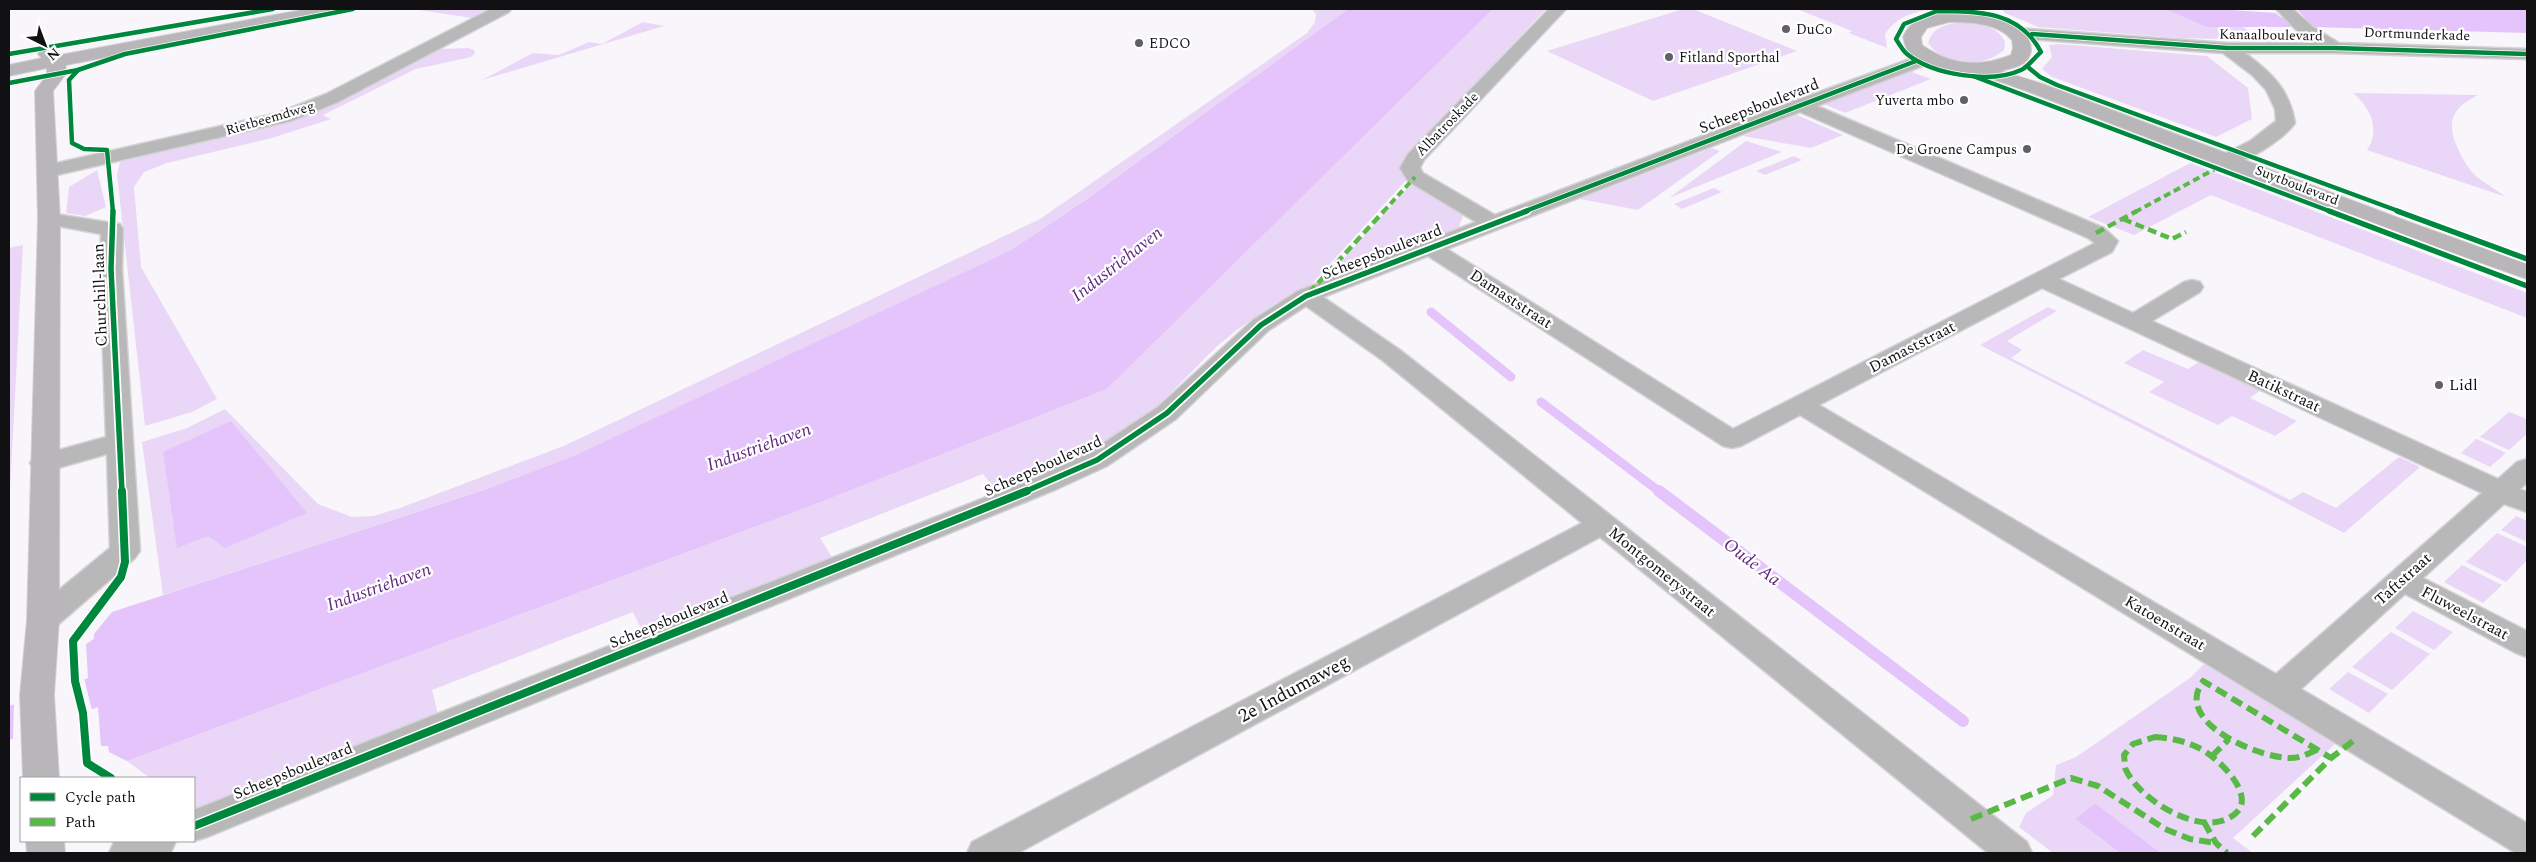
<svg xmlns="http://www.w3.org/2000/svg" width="2536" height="862" viewBox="0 0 2536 862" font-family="Spectral,serif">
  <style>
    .green { fill: #ead7f7 }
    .water { fill: #e4c4fa }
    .pier { fill: #f8f6fa }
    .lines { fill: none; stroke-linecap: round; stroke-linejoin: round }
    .stream-far1 { stroke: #e4c4fa; stroke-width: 9 }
    .stream { stroke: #e4c4fa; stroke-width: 12 }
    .street-casing { stroke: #d3d2d4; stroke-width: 3 }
    .secondary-casing { stroke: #d3d2d4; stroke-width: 2 }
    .street { fill: #b9b8b9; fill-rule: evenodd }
    .secondary { fill: #b8b6b9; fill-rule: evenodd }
    .quiet-far2 { stroke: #58b947; stroke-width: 4; stroke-dasharray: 7 4; stroke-linecap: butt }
    .quiet-far1 { stroke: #58b947; stroke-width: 4.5; stroke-dasharray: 9 4.5; stroke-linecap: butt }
    .quiet { stroke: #58b947; stroke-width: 6; stroke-dasharray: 12 6; stroke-linecap: butt }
    .cycleway-far2-casing { stroke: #fff; stroke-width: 6 }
    .cycleway-far1-casing { stroke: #fff; stroke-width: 9 }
    .cycleway-casing { stroke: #fff; stroke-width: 11 }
    .cycleway-far2 { stroke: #00873e; stroke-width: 4.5 }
    .cycleway-far1 { stroke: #00873e; stroke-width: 5.5 }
    .cycleway { stroke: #00873e; stroke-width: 8 }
    .poi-dot { fill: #626064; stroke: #fff; stroke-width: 2 }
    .labels { text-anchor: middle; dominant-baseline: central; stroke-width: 4.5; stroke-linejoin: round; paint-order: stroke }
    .far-poi-label { font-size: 14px; fill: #111013; stroke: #fff; text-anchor: start }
    .far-street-label { font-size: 14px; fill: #111013; stroke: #fff }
    .street-label { font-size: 16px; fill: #111013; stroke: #fff }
    .poi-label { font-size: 16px; fill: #111013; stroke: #fff; text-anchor: start }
    .water-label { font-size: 18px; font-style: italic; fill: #60287f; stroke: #fff }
    .near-street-label { font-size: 19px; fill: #111013; stroke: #fff }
  </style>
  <rect width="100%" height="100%" fill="#f8f6fa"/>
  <g class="green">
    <path d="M 413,9 L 490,9 L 472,18 Z"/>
    <path d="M 1312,9 L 1348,9 L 1087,199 L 1011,250 L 577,455 L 487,489 L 163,595 L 142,442 L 187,428 L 225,409 L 318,504 L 352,517 L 373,516 L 400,508 L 566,445 L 1040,219 L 1307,33 L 1315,22 L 1316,14 Z"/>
    <path d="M 1493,9 L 1546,9 L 1406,156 L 1402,166 L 1408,178 L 1309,287 L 1276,303 L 1237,330 L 1217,346 L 1160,404 L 1126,429 L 1076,457 L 997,492 L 983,474 L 820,538 L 832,557 L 643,633 L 633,612 L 432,690 L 438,714 L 196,810 L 194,810 L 194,778 L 150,778 L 127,761 L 811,506 L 1107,389 Z"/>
    <path d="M 1683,9 L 1693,9 L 1797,51 L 1653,101 L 1547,51 Z"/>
    <path d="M 1797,9 L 1929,9 C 1909,14 1897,17 1885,34 L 1887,48 L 1849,33 L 1852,31 Z"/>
    <path d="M 2002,9 L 2165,9 L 2206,27 L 2243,27 L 2262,40 L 2180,38 L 2038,27 L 2005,13 Z"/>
    <path d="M 643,22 L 664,26 L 482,80 L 533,53 L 559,55 L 589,42 L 602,44 Z"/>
    <path d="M 1966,22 C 1982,24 1998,27 2005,42 L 2004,50 C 1983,68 1945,68 1928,43 C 1933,25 1951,23 1966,22 Z"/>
    <path d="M 2059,44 L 2207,56 L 2248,88 L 2252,119 L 2216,137 L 2052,77 L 2042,69 L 2052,57 L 2049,45 Z"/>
    <path d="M 468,48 L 474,50 L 475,53 L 471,57 L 416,69 L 323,115 L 331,119 L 272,138 L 167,163 L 144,172 L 134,187 L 141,267 L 217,399 L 192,412 L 145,426 L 117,174 L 120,162 L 290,120 L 323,108 L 440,49 Z"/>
    <path d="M 1909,71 L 1931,79 L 1845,113 L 1824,104 Z"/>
    <path d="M 2353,93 L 2478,95 C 2450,109 2446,123 2459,151 C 2463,160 2470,171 2477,177 C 2486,184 2497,190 2506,197 L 2367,150 C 2381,130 2370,107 2353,93 Z"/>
    <path d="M 1797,115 L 1843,135 L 1811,148 L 1743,136 Z"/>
    <path d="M 1746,141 L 1782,152 L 1669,198 Z"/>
    <path d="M 1712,148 L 1720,151 L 1638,210 L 1580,199 Z"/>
    <path d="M 1794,156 L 1802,160 L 1765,175 L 1756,171 Z"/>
    <path d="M 2190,163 L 2527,293 L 2527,318 L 2211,195 L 2134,235 L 2088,217 Z"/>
    <path d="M 97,170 L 106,207 L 85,216 L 66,213 L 69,187 Z"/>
    <path d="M 1413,182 L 1459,211 L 1463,216 L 1459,227 L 1453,231 L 1331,277 L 1329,275 Z"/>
    <path d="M 1714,188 L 1722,192 L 1682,209 L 1674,204 Z"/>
    <path d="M 23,245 L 10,490 L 9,490 L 9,248 Z"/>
    <path d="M 2048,307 L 2057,311 L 2007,341 L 2022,350 L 2011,358 L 2290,500 L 2303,492 L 2336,508 L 2399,457 L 2420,467 L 2344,533 L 1980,345 Z"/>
    <path d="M 2143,350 L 2188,369 L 2208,356 L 2269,384 L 2250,398 L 2297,421 L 2275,436 L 2232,416 L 2218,425 L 2149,392 L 2164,382 L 2124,363 Z"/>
    <path d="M 2509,412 L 2527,419 L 2527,434 L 2509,450 L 2480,437 Z"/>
    <path d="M 2476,439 L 2477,439 L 2506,453 L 2490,467 L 2461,453 Z"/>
    <path d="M 2516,516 L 2527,521 L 2527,542 L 2501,530 Z"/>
    <path d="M 2497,533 L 2527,547 L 2527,560 L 2506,582 L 2466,562 Z"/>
    <path d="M 2462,565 L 2502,585 L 2483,603 L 2444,582 Z"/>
    <path d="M 2413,611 L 2453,632 L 2434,650 L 2395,628 Z"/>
    <path d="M 2391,632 L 2430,654 L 2392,690 L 2352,667 Z"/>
    <path d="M 2204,664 L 2335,744 L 2233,838 L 2253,853 L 2161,853 L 2095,803 L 2075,819 L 2120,853 L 2053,853 L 2019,827 L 2026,813 L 2053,795 L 2056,765 L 2076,757 L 2190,678 Z"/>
    <path d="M 2348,672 L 2388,694 L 2369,713 L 2329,689 Z"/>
  </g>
  <g class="water">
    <path d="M 1348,9 L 1493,9 L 1107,389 L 811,506 L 127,761 L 109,752 L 108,746 L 101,746 L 98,707 L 9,740 L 9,706 L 88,678 L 86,644 L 94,639 L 94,634 L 112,612 L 487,489 L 576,455 L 1011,250 L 1087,199 Z"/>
    <path d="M 2165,9 L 2216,9 L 2276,13 L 2280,17 L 2306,19 L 2297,9 L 2527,9 L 2527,33 L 2313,27 L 2290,24 L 2291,27 L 2206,27 Z"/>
    <path d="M 231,421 L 307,513 L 225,548 L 208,536 L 177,548 L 163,452 Z"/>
    <path d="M 2095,803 L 2161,853 L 2120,853 L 2075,819 Z"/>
  </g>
  <path class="pier" d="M 84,678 L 92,710 L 13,739 L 14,704 Z"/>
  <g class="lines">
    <g class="stream-far1">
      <path d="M 1431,312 L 1511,377"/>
      <path d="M 1541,402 L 1660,492"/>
    </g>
    <path class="stream" d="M 1659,491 L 1963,721"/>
    <g class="street-casing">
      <g id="street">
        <path d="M 491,9 L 511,9 L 509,12 L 338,102 L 291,121 L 48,177 L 41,175 L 38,171 L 41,167 L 48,165 L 278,113 L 326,94 Z"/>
        <path d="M 1549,9 L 1566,9 L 1424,160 L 1420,168 L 1423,173 L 1495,215 L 1794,101 L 1927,53 L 1933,54 L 1936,58 L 1933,62 L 1817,106 L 2104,228 L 2118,241 L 2112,252 L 2059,279 L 2133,313 L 2184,282 L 2192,280 L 2200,282 L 2203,287 L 2200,292 L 2152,321 L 2498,479 L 2517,462 L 2527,459 L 2527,483 L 2520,489 L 2527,492 L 2527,512 L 2504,504 L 2423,578 L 2527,631 L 2527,657 L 2516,653 L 2405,594 L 2301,689 L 2527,823 L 2527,853 L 2514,852 L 1800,415 L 1741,446 L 1732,448 L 1723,446 L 1428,256 L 1323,297 L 1400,350 L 2027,842 L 2032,853 L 1988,853 L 1600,537 L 1018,853 L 967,853 L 972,842 L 1582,523 L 1382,360 L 1306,306 L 1269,330 L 1176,419 L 1107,466 L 1057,489 L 207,837 L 194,841 L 193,841 L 194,810 L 1037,477 L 1087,454 L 1158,407 L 1253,320 L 1298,291 L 1476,222 L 1408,181 L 1400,168 L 1408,154 ZM 1800,112 L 2088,238 L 2095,243 L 1733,429 L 1447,249 ZM 2042,288 L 2482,493 L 2276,674 L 1819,405 Z"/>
        <path d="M 2276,9 L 2293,9 L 2313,27 L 2339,43 L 2527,49 L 2527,59 L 2335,53 L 2245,53 C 2271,72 2290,90 2295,123 C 2285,139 2239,169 2220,164 L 2217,160 L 2220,156 L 2250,141 L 2276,121 L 2275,109 L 2266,90 L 2252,75 L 2223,53 L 2015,38 L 2007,33 L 2015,28 L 2227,43 L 2315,43 L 2301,35 Z"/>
        <path d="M 49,213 L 112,223 L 120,224 L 123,229 L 122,269 L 140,551 L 135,558 L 54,628 L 43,631 L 32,628 L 28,620 L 32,612 L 110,548 L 107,454 L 44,472 L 34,469 L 30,463 L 34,457 L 106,437 L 100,269 L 101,234 L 42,223 L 38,219 L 42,215 Z"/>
        <path d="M 117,841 L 176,841 L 171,852 L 167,853 L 109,853 L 114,842 Z"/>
      </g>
    </g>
    <g class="secondary-casing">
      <g id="secondary">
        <path d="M 307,9 L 341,9 L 339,13 L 333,14 L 66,65 L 65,75 L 53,91 L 60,219 L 59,620 L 54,695 L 59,778 L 23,778 L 20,695 L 27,620 L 38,219 L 35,91 L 47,75 L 47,68 L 9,76 L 9,65 L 42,58 L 38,54 L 41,50 L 47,49 L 60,55 Z"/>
        <path d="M 1949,12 C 1970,12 1992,14 2011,23 C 2024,29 2039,47 2026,61 C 2021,67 2008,69 2001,71 L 2043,84 L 2412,223 L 2527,264 L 2527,279 L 2396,233 L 2029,92 C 2012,86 1994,79 1977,75 C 1945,68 1935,71 1907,51 L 1903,37 C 1912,17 1930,14 1949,12 ZM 1949,22 C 1970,22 1998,23 2012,40 L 2013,48 L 2011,55 C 1979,68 1950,65 1922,45 L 1921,37 L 1927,28 Z"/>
        <path d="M 26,841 L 64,841 L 65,853 L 27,853 Z"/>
      </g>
    </g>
    <use href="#street" class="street"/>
    <use href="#secondary" class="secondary"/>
    <g class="quiet-far2">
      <path d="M 1383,212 L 1415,177"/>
      <path d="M 2135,212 L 2217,168"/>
    </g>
    <g class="quiet-far1">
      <path d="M 2123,219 L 2172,239 L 2186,232"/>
      <path d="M 2096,233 L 2137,211"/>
      <path d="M 1309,293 L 1384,211"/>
    </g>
    <g class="quiet">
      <path d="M 2155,737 C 2170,738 2185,741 2199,748 C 2216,756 2257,794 2236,813 C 2206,841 2140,801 2126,770 C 2124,766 2125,760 2124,755 L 2133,744 Z"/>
      <path d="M 2316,750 C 2308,754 2300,758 2290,758 C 2263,758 2191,730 2197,695 C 2197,691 2201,685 2203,681 L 2331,758"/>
      <path d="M 2212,756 L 2229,739"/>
      <path d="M 1971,819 L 2071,778 L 2098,786 L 2165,829 L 2190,839 L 2216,843"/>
      <path d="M 2204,822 L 2216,843 L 2227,853"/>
      <path d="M 2253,836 L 2331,758 L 2357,738"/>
    </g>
    <g class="cycleway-far2-casing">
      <g id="cycleway-far2">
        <path d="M 1937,11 C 1978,11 2020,11 2041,52 C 2035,57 2028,67 2021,70 C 1991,84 1933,75 1907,54 C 1903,51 1899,44 1896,39 L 1904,24 Z"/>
        <path d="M 2032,34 L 2227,48 L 2335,48 L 2527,54"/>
        <path d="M 9,54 L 273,9"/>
        <path d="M 2029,68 L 2040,77 L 2057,85 L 2401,212"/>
        <path d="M 78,70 L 69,80 L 72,143 L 84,149 L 107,150 L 113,212"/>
        <path d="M 1973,76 L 2332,212"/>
        <path d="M 9,83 L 78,70 L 125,54 L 353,9"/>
        <path d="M 1523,212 L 1916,61"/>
      </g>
    </g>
    <g class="cycleway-far1-casing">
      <g id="cycleway-far1">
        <path d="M 113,211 L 111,269 L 122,492"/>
        <path d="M 2329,211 L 2527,286"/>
        <path d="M 2397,211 L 2527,259"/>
        <path d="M 1024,492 L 1097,460 L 1167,413 L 1261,325 L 1306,296 L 1527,211"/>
      </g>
    </g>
    <g class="cycleway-casing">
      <g id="cycleway">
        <path d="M 111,778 L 87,763 L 83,713 L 75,681 L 73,641 L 121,577 L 125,562 L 122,491"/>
        <path d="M 194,826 L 1027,491"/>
      </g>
    </g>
    <use href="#cycleway-far2" class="cycleway-far2"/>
    <use href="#cycleway-far1" class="cycleway-far1"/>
    <use href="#cycleway" class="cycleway"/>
  </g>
  <g class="poi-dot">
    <circle cx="1786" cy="29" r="5"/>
    <circle cx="1139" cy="43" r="5"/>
    <circle cx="1669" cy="57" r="5"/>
    <circle cx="1964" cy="100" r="5"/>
    <circle cx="2027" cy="149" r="5"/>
    <circle cx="2439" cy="385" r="5"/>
  </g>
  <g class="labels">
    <g class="far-poi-label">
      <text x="1796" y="29">DuCo</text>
      <text x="1149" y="43">EDCO</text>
      <text x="1679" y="57">Fitland Sporthal</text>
      <text x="1954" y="100" text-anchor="end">Yuverta mbo</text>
      <text x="2017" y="149" text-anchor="end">De Groene Campus</text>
    </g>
    <g class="far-street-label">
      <text transform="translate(2417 34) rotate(2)">Dortmunderkade</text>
      <text transform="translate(2271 35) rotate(1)">Kanaalboulevard</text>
      <text transform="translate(270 118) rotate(-16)">Rietbeemdweg</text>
      <text transform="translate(1447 124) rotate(-46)">Albatroskade</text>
      <text transform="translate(2297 185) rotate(21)">Suytboulevard</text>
    </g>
    <g class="street-label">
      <text transform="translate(1759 106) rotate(-21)">Scheepsboulevard</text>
      <text transform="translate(1382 252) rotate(-21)">Scheepsboulevard</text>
      <text transform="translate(100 295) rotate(-92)">Churchill-laan</text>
      <text transform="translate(1511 299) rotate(33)">Damaststraat</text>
      <text transform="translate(1912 347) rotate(-27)">Damaststraat</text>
      <text transform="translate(2284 391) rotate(25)">Batikstraat</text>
      <text transform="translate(1043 466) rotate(-24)">Scheepsboulevard</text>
      <text transform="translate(1662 572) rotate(39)">Montgomerystraat</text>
      <text transform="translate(2403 579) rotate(-42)">Taftstraat</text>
      <text transform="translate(2465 613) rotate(28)">Fluweelstraat</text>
      <text transform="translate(669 620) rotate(-22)">Scheepsboulevard</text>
      <text transform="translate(2165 623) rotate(31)">Katoenstraat</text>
      <text transform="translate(293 771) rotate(-22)">Scheepsboulevard</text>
    </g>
    <g class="poi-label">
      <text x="2449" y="385">Lidl</text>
    </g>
    <g class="water-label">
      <text transform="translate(1117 264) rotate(-38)">Industriehaven</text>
      <text transform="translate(759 447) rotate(-20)">Industriehaven</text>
      <text transform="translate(1752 562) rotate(37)">Oude Aa</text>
      <text transform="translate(379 587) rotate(-20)">Industriehaven</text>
    </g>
    <g class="near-street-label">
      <text transform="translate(1294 689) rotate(-28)">2e Indumaweg</text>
    </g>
  </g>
  <rect width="2536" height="862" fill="none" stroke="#111013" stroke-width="20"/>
  <rect x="20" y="777" width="175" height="65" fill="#ffffff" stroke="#a09fa1"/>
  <rect x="30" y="793" width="25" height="8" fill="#00873e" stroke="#a09fa1"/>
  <text x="65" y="802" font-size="15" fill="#111013">Cycle path</text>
  <rect x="30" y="818" width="25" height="8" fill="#58b947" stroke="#a09fa1"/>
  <text x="65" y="827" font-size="15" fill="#111013">Path</text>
  <g transform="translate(45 45) rotate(138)" stroke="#ffffff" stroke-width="4" paint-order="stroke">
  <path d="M0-4L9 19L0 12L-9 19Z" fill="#111013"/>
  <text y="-8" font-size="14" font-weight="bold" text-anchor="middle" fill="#111013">N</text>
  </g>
</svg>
